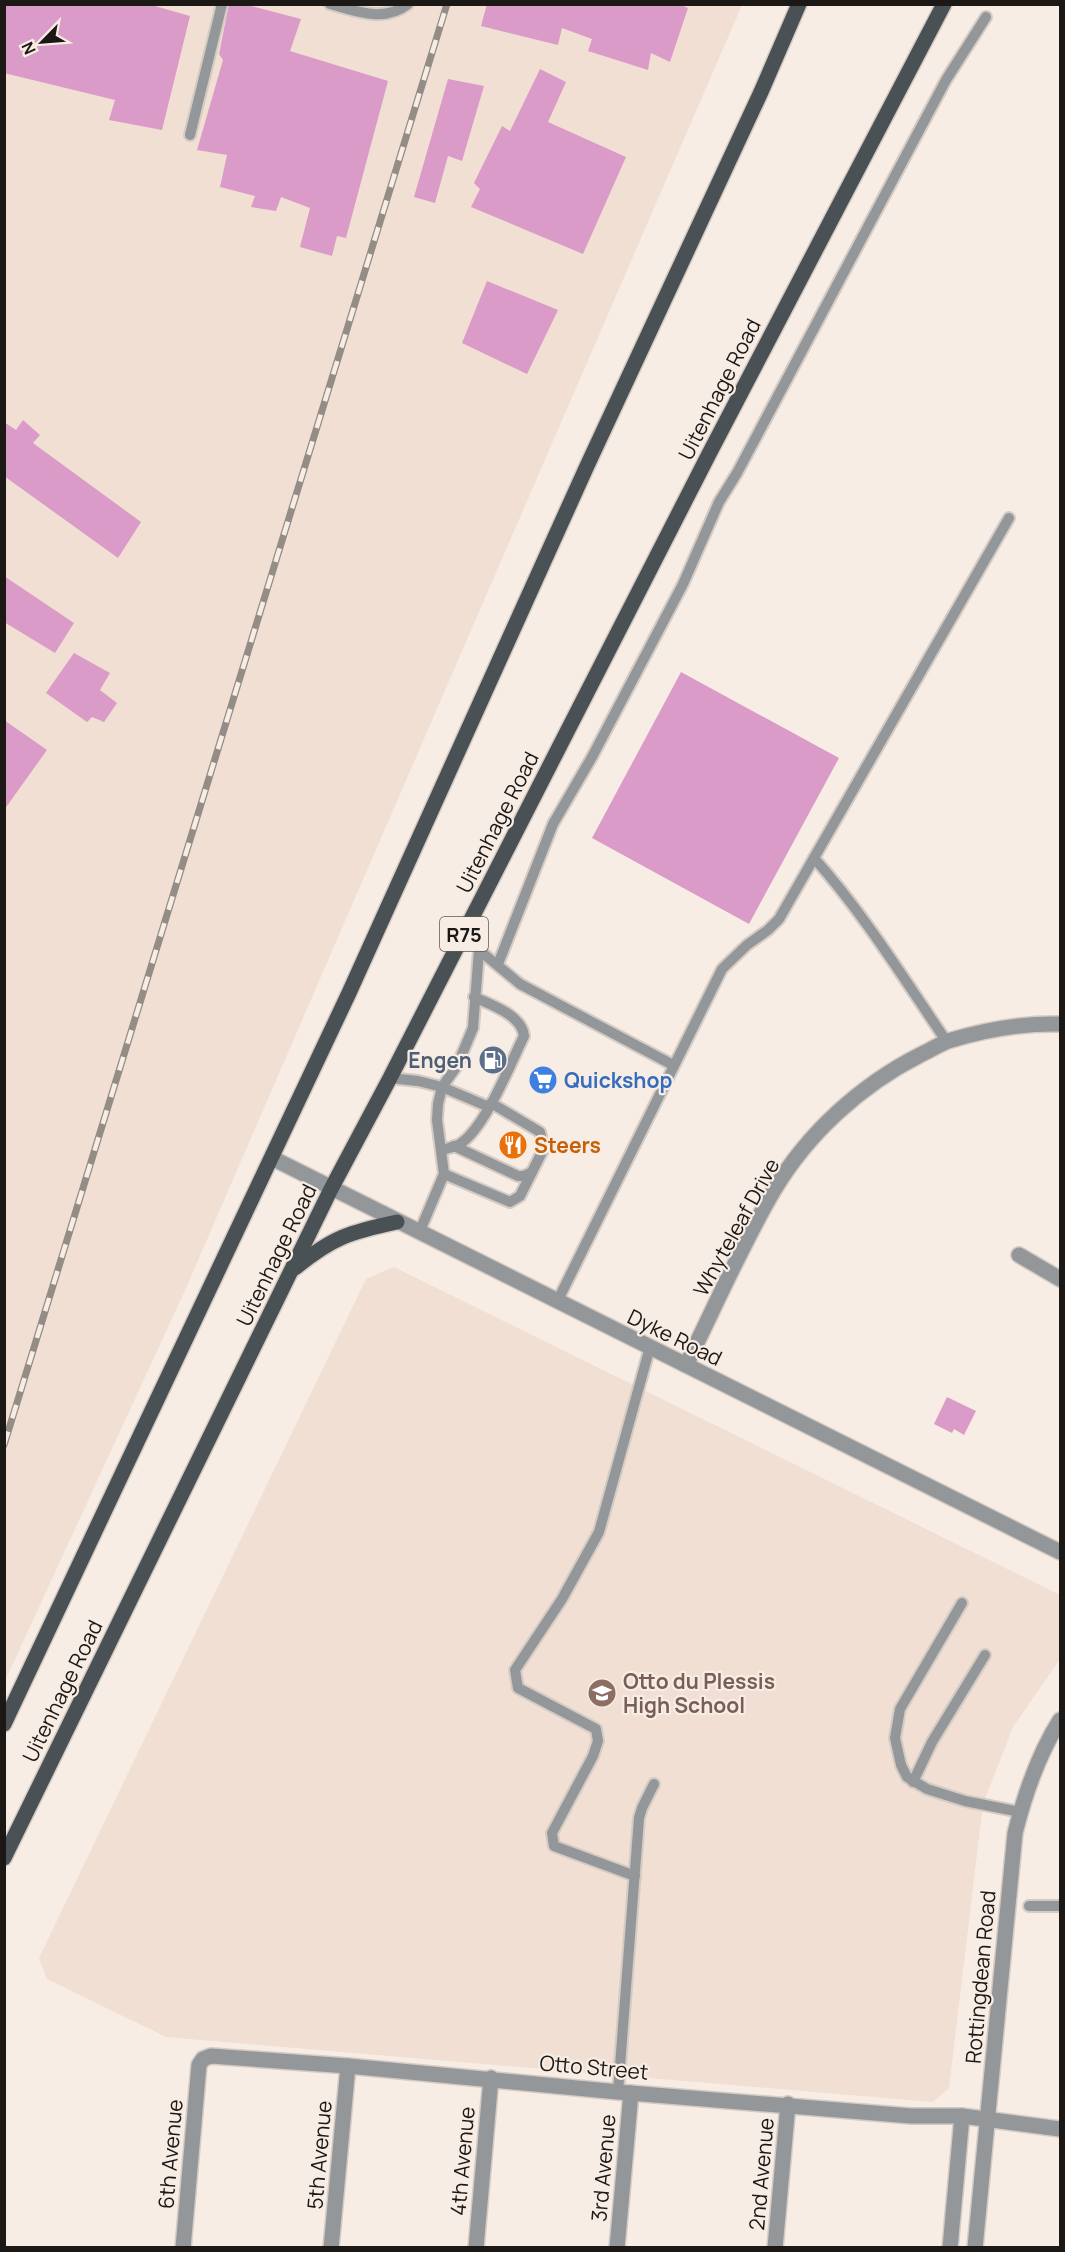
<svg xmlns="http://www.w3.org/2000/svg" width="1065" height="2252" viewBox="0 0 1065 2252" font-family="Manrope,sans-serif">
  <style>
    .built { fill: #f0dfd2 }
    .building { fill: #db9bc8 }
    .lines { fill: none; stroke-linecap: round; stroke-linejoin: round }
    .service-casing { stroke: #d4cbc4; stroke-width: 14 }
    .minor-casing { stroke: #d4cbc4; stroke-width: 18 }
    .tertiary-casing { stroke: #d4cbc4; stroke-width: 18 }
    .primary-casing { stroke: #d4cbc4; stroke-width: 18 }
    .service { stroke: #93979a; stroke-width: 10 }
    .minor { stroke: #93979a; stroke-width: 15 }
    .tertiary { stroke: #93979a; stroke-width: 15 }
    .primary { stroke: #495155; stroke-width: 15 }
    .rail-casing { stroke: #948c87; stroke-width: 7 }
    .rail { stroke: #f7ede5; stroke-width: 4.5; stroke-dasharray: 14; stroke-linecap: butt }
    .labels { text-anchor: middle; dominant-baseline: central; stroke-width: 4.5; stroke-linejoin: round; paint-order: stroke }
    .shield { fill: #f7ede5; stroke: #5e5854; stroke-width: 1.5 }
    .shield-label { font-size: 20px; font-weight: bold; fill: #1c1816 }
    .street-label { font-size: 21px; fill: #1c1816; stroke: #f7ede5 }
    .service-label { font-size: 21px; font-weight: bold; fill: #4e5e75; stroke: #f7ede5; text-anchor: end }
    .shop-label { font-size: 21px; font-weight: bold; fill: #366cbe; stroke: #f7ede5; text-anchor: start }
    .food-label { font-size: 21px; font-weight: bold; fill: #c56008; stroke: #f7ede5; text-anchor: start }
    .education-label { font-size: 21px; font-weight: bold; fill: #785e54; stroke: #f7ede5; text-anchor: start }
  </style>
  <rect width="100%" height="100%" fill="#f7ede5"/>
  <g class="built">
    <path d="M 5,5 L 742,5 L 186,1288 L 5,1681 Z"/>
    <path d="M 394,1267 L 1060,1595 L 1060,1659 L 1013,1727 L 983,1804 L 949,2088 L 933,2102 L 166,2037 L 47,1979 L 39,1958 L 366,1279 Z"/>
  </g>
  <g class="building">
    <path d="M 4,4 L 148,4 L 190,16 L 162,130 L 109,120 L 115,100 L 4,73 Z"/>
    <path d="M 229,4 L 243,4 L 301,19 L 290,51 L 388,81 L 346,238 L 337,236 L 332,256 L 300,247 L 310,208 L 281,197 L 276,211 L 251,207 L 255,196 L 220,187 L 227,155 L 197,150 L 223,60 L 219,54 Z"/>
    <path d="M 487,4 L 678,4 L 688,8 L 670,62 L 651,53 L 648,70 L 588,51 L 592,39 L 562,28 L 558,45 L 481,26 Z"/>
    <path d="M 540,69 L 566,82 L 548,122 L 626,157 L 583,254 L 471,207 L 480,189 L 474,183 L 502,126 L 510,131 Z"/>
    <path d="M 448,79 L 484,86 L 462,161 L 448,156 L 435,203 L 414,197 Z"/>
    <path d="M 487,281 L 558,310 L 527,374 L 462,343 Z"/>
    <path d="M 23,420 L 40,435 L 33,443 L 141,522 L 118,558 L 4,476 L 4,422 L 16,430 Z"/>
    <path d="M 4,576 L 74,623 L 55,653 L 4,622 Z"/>
    <path d="M 74,653 L 110,673 L 100,690 L 117,703 L 104,722 L 92,717 L 87,722 L 46,693 Z"/>
    <path d="M 681,672 L 839,758 L 749,924 L 592,838 Z"/>
    <path d="M 4,720 L 47,750 L 4,810 Z"/>
    <path d="M 947,1397 L 976,1411 L 964,1435 L 954,1429 L 952,1433 L 934,1424 Z"/>
  </g>
  <g class="lines">
    <g class="service-casing">
      <g id="service">
        <path d="M 330,4 C 356,11 384,23 408,4"/>
        <path d="M 190,135 L 222,4"/>
        <path d="M 814,858 C 864,914 904,979 947,1042"/>
        <path d="M 479,950 L 520,984 L 673,1065"/>
        <path d="M 498,964 L 553,824 L 592,757 L 683,584 L 719,502 L 737,473 L 946,80 L 986,17"/>
        <path d="M 390,1078 L 418,1081 L 442,1087 L 457,1066 L 473,1028 L 479,950 L 474,914"/>
        <path d="M 454,1146 L 518,1176 L 524,1176 L 532,1172"/>
        <path d="M 442,1150 C 448,1148 454,1147 460,1144 C 486,1127 510,1064 524,1036 C 522,1015 491,1005 474,997"/>
        <path d="M 444,1174 L 510,1202 L 520,1196 L 544,1148 L 540,1132 L 491,1103"/>
        <path d="M 419,1233 L 444,1174 L 437,1120 L 438,1104 L 442,1087 L 489,1107"/>
        <path d="M 557,1302 L 722,969 L 747,945 L 768,930 L 779,919 L 1009,518"/>
        <path d="M 962,1603 L 900,1709 L 895,1738 L 901,1765 L 907,1777 L 927,1789 L 965,1801 L 1020,1812"/>
        <path d="M 913,1782 L 932,1742 L 985,1655"/>
        <path d="M 635,1876 L 554,1846 L 552,1833 L 593,1756 L 598,1741 L 596,1729 L 518,1688 L 515,1670 L 562,1599 L 599,1532 L 650,1347"/>
        <path d="M 1029,1906 L 1060,1906"/>
        <path d="M 618,2092 L 639,1818 L 642,1808 L 654,1784"/>
      </g>
    </g>
    <g class="minor-casing">
      <g id="minor">
        <path d="M 1019,1255 L 1060,1279"/>
        <path d="M 686,1365 C 715,1307 741,1246 774,1190 C 808,1133 861,1085 920,1055 C 929,1051 938,1045 948,1041 C 984,1030 1023,1023 1060,1024"/>
        <path d="M 183,2248 L 199,2065 L 203,2059 L 211,2056 L 348,2066 L 618,2092 L 911,2116 L 962,2116 L 1060,2129"/>
        <path d="M 331,2248 L 348,2066"/>
        <path d="M 476,2248 L 491,2078"/>
        <path d="M 617,2248 L 631,2093"/>
        <path d="M 775,2248 L 788,2104"/>
        <path d="M 950,2248 L 962,2116"/>
        <path d="M 975,2248 L 1015,1833 C 1025,1793 1038,1755 1060,1720"/>
      </g>
    </g>
    <g class="tertiary-casing">
      <path id="tertiary" d="M 272,1158 L 1060,1552"/>
    </g>
    <g class="primary-casing">
      <g id="primary">
        <path d="M 295,1268 C 333,1237 350,1232 397,1222"/>
        <path d="M 4,1724 L 349,993 L 587,466 L 761,92 L 799,4"/>
        <path d="M 4,1858 L 331,1189 L 390,1078 L 709,454 L 944,4"/>
      </g>
    </g>
    <use href="#service" class="service"/>
    <use href="#minor" class="minor"/>
    <use href="#tertiary" class="tertiary"/>
    <use href="#primary" class="primary"/>
    <g class="rail-casing">
      <path id="rail" d="M 4,1445 L 447,4"/>
    </g>
    <use href="#rail" class="rail"/>
  </g>
  <defs>
    <g id="fuel-disc" transform="scale(1.5)"><circle r="9.5" fill="#5c6f8a" stroke="#f7ede5"/><path d="M-5.5-6h7V0h2V4h1.3V-2.5L3-4.5l.8-.8L6-3V5H2.5V1h-1V6h-7ZM-4.2-4.7v3.2H.2V-4.7Z" fill="#fff"/></g>
    <g id="supermarket-disc" transform="scale(1.5)"><circle r="9.5" fill="#3f7fe0" stroke="#f7ede5"/><path d="M-6-5.5h2.5l.6 2H6L4.5 2H-2.5L-4.4-4H-6ZM-1.5 3.2a1.3 1.3 0 1 0 .1 0ZM3 3.2a1.3 1.3 0 1 0 .1 0Z" fill="#fff"/></g>
    <g id="restaurant-disc" transform="scale(1.5)"><circle r="9.5" fill="#e8710a" stroke="#f7ede5"/><path d="M-5-6h1v4h1v-4h1v4h1v-4h1v5L-1.5 .5V6h-2V.5L-5-1ZM5-6V6H3V1.5H1.5Q1.5-4 5-6Z" fill="#fff"/></g>
    <g id="school-disc" transform="scale(1.5)"><circle r="9.5" fill="#8d6e63" stroke="#f7ede5"/><path d="M0-5L7-2L0 1L-7-2ZM-4 1L0 2.5L4 1V4Q0 6-4 4Z" fill="#fff"/></g>
  </defs>
  <g fill-rule="evenodd">
    <use href="#fuel-disc" x="493" y="1060"/>
    <use href="#supermarket-disc" x="543" y="1080"/>
    <use href="#restaurant-disc" x="513" y="1145"/>
    <use href="#school-disc" x="602" y="1693"/>
  </g>
  <g class="labels">
    <rect class="shield" x="440" y="917" width="48" height="34" rx="4.5"/>
    <g class="shield-label">
      <text x="464" y="934">R75</text>
    </g>
    <g class="street-label">
      <text transform="translate(719 389) rotate(-63)">Uitenhage Road</text>
      <text transform="translate(497 822) rotate(-63)">Uitenhage Road</text>
      <text transform="translate(736 1227) rotate(-61)">Whyteleaf Drive</text>
      <text transform="translate(276 1255) rotate(-64)">Uitenhage Road</text>
      <text transform="translate(675 1337) rotate(26)">Dyke Road</text>
      <text transform="translate(62 1691) rotate(-64)">Uitenhage Road</text>
      <text transform="translate(980 1977) rotate(-85)">Rottingdean Road</text>
      <text transform="translate(594 2067) rotate(5)">Otto Street</text>
      <text transform="translate(170 2154) rotate(-85)">6th Avenue</text>
      <text transform="translate(319 2155) rotate(-85)">5th Avenue</text>
      <text transform="translate(462 2161) rotate(-85)">4th Avenue</text>
      <text transform="translate(603 2168) rotate(-85)">3rd Avenue</text>
      <text transform="translate(761 2174) rotate(-85)">2nd Avenue</text>
    </g>
    <g class="service-label">
      <text x="472" y="1060">Engen</text>
    </g>
    <g class="shop-label">
      <text x="564" y="1080">Quickshop</text>
    </g>
    <g class="food-label">
      <text x="534" y="1145">Steers</text>
    </g>
    <g class="education-label">
      <text x="623" y="1681">Otto du Plessis<tspan x="623" dy="24">High School</tspan></text>
    </g>
  </g>
  <rect width="1065" height="2252" fill="none" stroke="#1c1816" stroke-width="12"/>
  <g transform="translate(42 42) rotate(245)" stroke="#f7ede5" stroke-width="4.5" paint-order="stroke">
  <path d="M0-4.5L10 22L0 15L-10 22Z" fill="#1c1816"/>
  <text y="-9" font-size="16" font-weight="bold" text-anchor="middle" fill="#1c1816">N</text>
  </g>
</svg>
